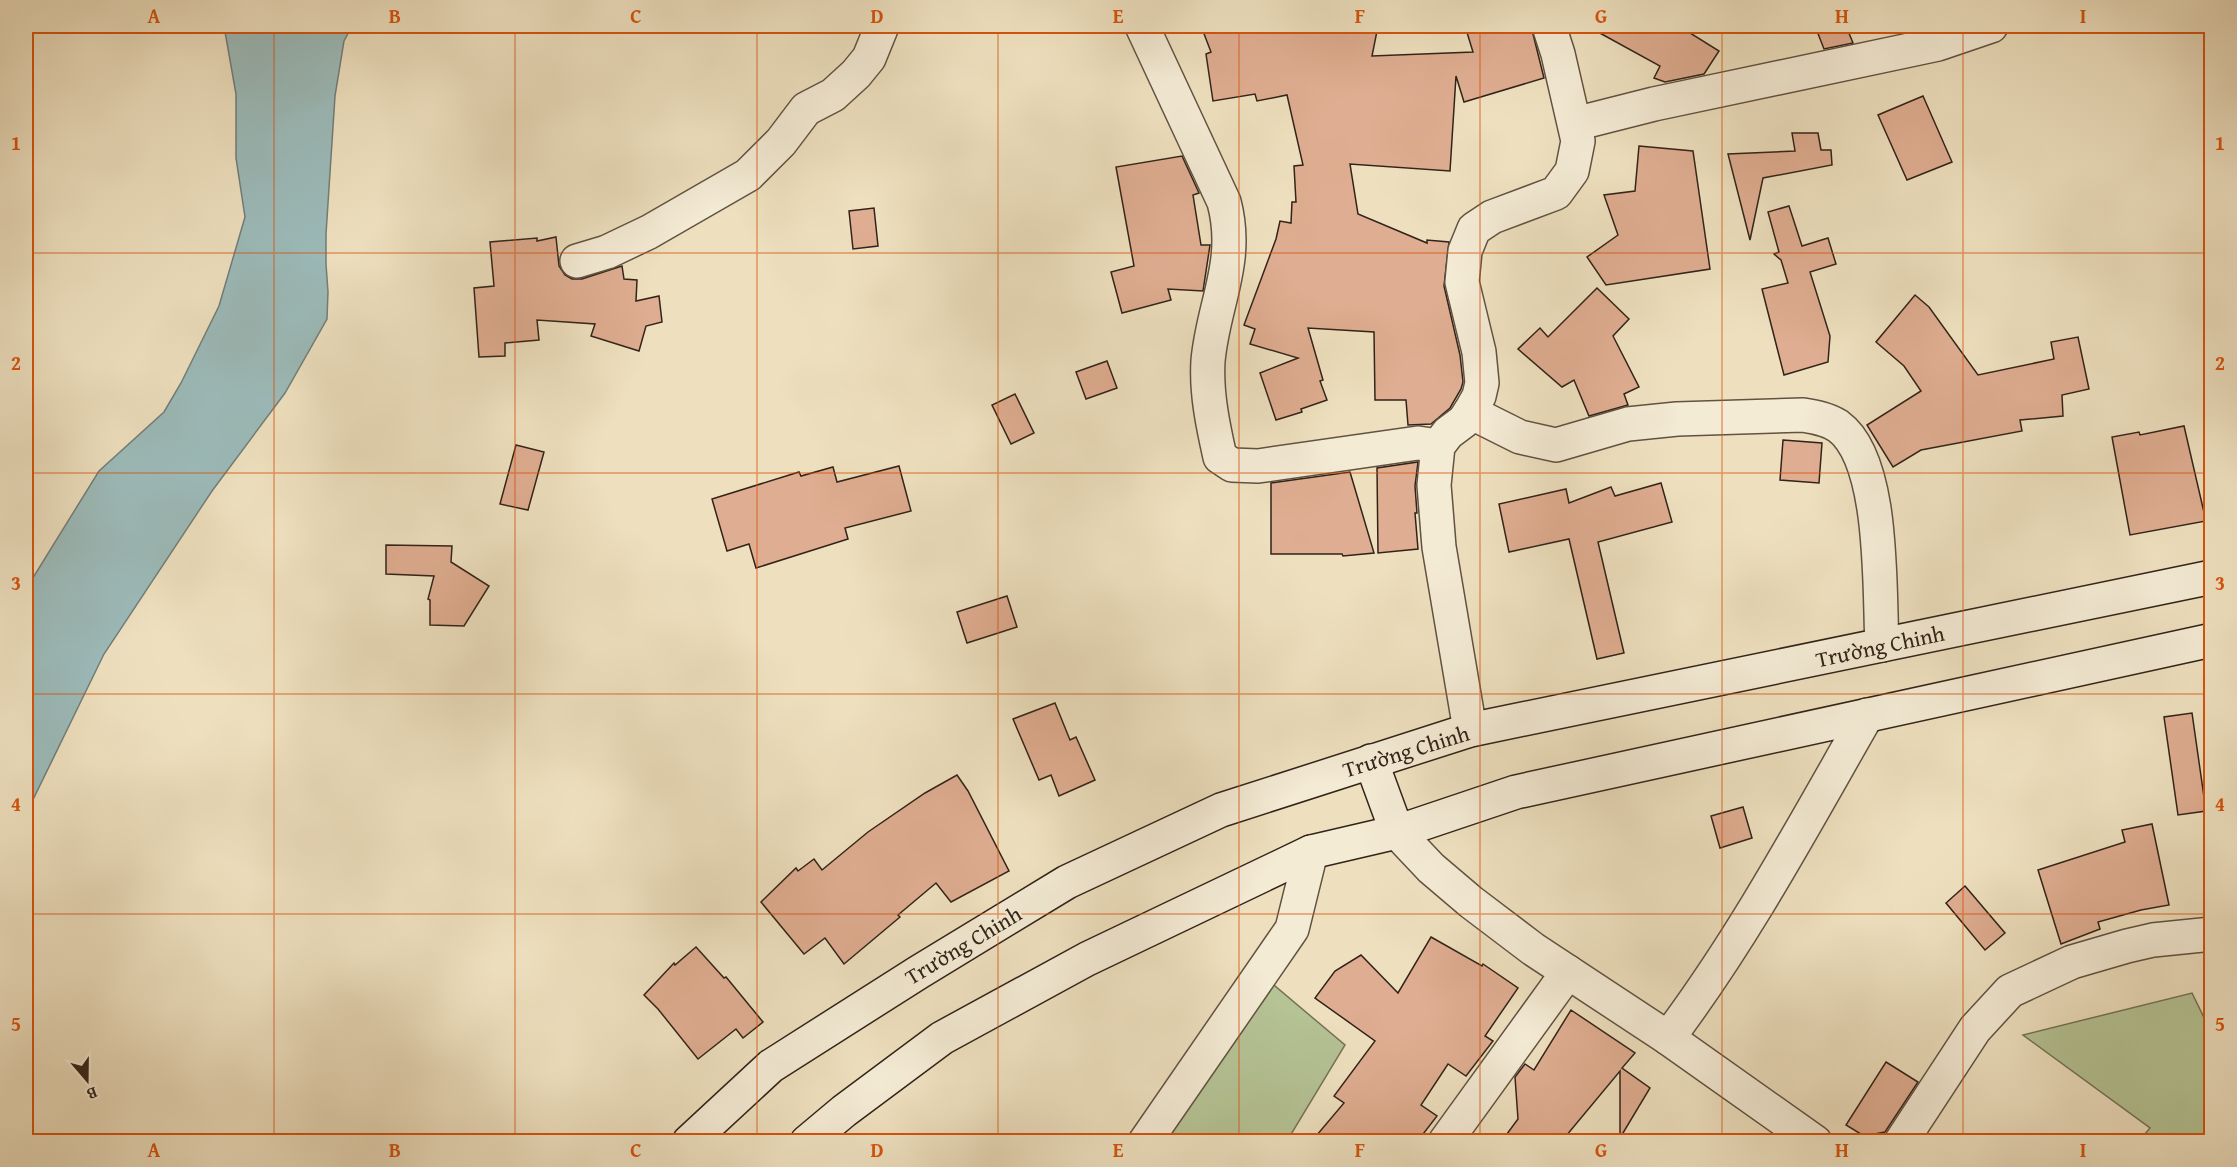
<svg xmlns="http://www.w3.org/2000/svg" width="2237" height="1167" viewBox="0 0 2237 1167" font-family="'Gentium Book Plus',serif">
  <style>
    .green { fill: #b5c395; stroke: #747357; stroke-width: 1.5 }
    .water { fill: #9cbbba; stroke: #727e7a; stroke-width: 1.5 }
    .building { fill: #dfad91; stroke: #322319; stroke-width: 1.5 }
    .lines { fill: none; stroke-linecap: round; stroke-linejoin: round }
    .street-casing { stroke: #615242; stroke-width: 36 }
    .secondary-casing { stroke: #322319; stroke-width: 36 }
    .street { stroke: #f4ebd5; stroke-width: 33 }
    .secondary { stroke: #f4ebd5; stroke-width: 33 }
    .grid { fill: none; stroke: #d6540d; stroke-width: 1.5; stroke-opacity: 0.55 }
    .labels { text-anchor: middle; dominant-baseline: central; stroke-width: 4.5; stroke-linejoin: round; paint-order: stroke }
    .street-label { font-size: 22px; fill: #322319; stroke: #f4ebd5 }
    .neatline { fill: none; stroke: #d6540d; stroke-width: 2 }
    .grid-label { font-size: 20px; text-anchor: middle; font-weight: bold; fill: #d6540d }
  </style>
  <rect width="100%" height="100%" fill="#eee0bf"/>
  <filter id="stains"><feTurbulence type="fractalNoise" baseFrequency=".00333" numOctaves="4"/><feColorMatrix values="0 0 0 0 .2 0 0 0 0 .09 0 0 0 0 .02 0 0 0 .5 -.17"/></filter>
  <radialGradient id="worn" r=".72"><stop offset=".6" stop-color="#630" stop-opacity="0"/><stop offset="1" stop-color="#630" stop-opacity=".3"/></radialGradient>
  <g class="green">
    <path d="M 1269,981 L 1345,1045 L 1287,1141 L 1160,1142 Z"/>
    <path d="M 2192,993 L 2211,1032 L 2211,1141 L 2139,1141 L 2150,1128 L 2023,1035 Z"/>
  </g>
  <path class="water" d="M 224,26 L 352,26 L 344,41 L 335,96 L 326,234 L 326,264 L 328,292 L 327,319 L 285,393 L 212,491 L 104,654 L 26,814 L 26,589 L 99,471 L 164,412 L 181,383 L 219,306 L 245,217 L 236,158 L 236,94 Z"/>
  <g class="building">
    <path d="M 1201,26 L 1378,26 L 1372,56 L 1473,52 L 1465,26 L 1531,26 L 1544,78 L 1464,102 L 1456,76 L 1450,171 L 1350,164 L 1358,214 L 1427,243 L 1427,240 L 1449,242 L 1444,286 L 1460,355 L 1463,382 L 1461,389 L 1450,408 L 1431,424 L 1408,425 L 1406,400 L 1375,400 L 1374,332 L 1308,328 L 1323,380 L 1320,381 L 1327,400 L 1301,409 L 1302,412 L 1276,420 L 1260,373 L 1298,358 L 1250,344 L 1255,329 L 1244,325 L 1276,239 L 1280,221 L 1291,223 L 1292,202 L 1296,202 L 1294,166 L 1303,165 L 1287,95 L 1257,101 L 1255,94 L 1213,101 L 1206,54 L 1211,52 Z"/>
    <path d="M 1587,26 L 1679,26 L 1719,51 L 1704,74 L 1665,82 L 1654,78 L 1660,66 Z"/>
    <path d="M 1815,26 L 1846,26 L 1853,43 L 1824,49 Z"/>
    <path d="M 1923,96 L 1952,162 L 1907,180 L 1878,115 Z"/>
    <path d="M 1792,133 L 1818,133 L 1821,150 L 1831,150 L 1832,165 L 1763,178 L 1750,240 L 1728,154 L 1795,151 Z"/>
    <path d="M 1639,146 L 1693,151 L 1710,269 L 1606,285 L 1587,257 L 1618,235 L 1604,195 L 1635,191 Z"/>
    <path d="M 1182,156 L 1199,193 L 1193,195 L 1201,245 L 1210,245 L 1203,291 L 1168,289 L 1171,300 L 1122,313 L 1111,272 L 1134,266 L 1116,167 Z"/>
    <path d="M 1789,206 L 1802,246 L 1828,238 L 1836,264 L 1810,272 L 1830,336 L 1828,362 L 1784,375 L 1762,289 L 1788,283 L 1781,260 L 1774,254 L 1779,252 L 1768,212 Z"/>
    <path d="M 874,208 L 878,246 L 853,249 L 849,211 Z"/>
    <path d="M 556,237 L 559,266 L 565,275 L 572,279 L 582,279 L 622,266 L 624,279 L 637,280 L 636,301 L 659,296 L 662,322 L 646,326 L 639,351 L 591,336 L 595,324 L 537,320 L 539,340 L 505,343 L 505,356 L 479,357 L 474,288 L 494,286 L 490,242 L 537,238 L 537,241 Z"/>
    <path d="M 1597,288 L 1629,319 L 1613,336 L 1639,387 L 1624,394 L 1628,405 L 1589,416 L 1574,380 L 1562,387 L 1518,349 L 1540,328 L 1548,337 Z"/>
    <path d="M 1915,295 L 1929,307 L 1978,375 L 2054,359 L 2051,342 L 2078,337 L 2089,389 L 2062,395 L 2063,416 L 2020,420 L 2022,431 L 1921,450 L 1893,467 L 1867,425 L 1921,391 L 1904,366 L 1876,342 Z"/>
    <path d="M 1107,361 L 1117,388 L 1086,399 L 1076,372 Z"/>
    <path d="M 1015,394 L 1034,433 L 1011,444 L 992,405 Z"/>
    <path d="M 2184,426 L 2206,521 L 2130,535 L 2112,437 L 2139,432 L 2140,435 Z"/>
    <path d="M 1783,440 L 1822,443 L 1819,483 L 1780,480 Z"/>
    <path d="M 516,445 L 544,452 L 528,510 L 500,504 Z"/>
    <path d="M 1418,462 L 1415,486 L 1417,513 L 1415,513 L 1418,549 L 1378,553 L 1377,468 Z"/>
    <path d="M 899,466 L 911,511 L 845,528 L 848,539 L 756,568 L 749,544 L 727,551 L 712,499 L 799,472 L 801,476 L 833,467 L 837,482 Z"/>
    <path d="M 1350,472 L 1374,553 L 1343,556 L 1342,554 L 1271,554 L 1271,483 Z"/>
    <path d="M 1661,483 L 1672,522 L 1598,542 L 1624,653 L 1597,659 L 1569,539 L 1509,552 L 1499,504 L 1566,489 L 1569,503 L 1611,487 L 1615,496 Z"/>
    <path d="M 386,545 L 452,546 L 451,562 L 489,586 L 464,626 L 430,625 L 430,600 L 428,599 L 434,576 L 386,574 Z"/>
    <path d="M 1007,596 L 1017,627 L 967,643 L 957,612 Z"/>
    <path d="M 1055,703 L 1070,740 L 1076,737 L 1095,780 L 1059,796 L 1051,775 L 1039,780 L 1013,719 Z"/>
    <path d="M 2192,713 L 2206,811 L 2178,815 L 2164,717 Z"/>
    <path d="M 957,775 L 968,791 L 1009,871 L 951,902 L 936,883 L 898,915 L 900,917 L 844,964 L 825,938 L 804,954 L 761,902 L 796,868 L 798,871 L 814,859 L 822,870 L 868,832 L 925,793 Z"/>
    <path d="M 1743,807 L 1752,838 L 1720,848 L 1711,816 Z"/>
    <path d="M 2152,824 L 2169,905 L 2141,910 L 2098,922 L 2100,929 L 2061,944 L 2038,870 L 2125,842 L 2122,830 Z"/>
    <path d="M 1965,886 L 2005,933 L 1985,950 L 1946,903 Z"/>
    <path d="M 1431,937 L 1482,966 L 1483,964 L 1518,988 L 1485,1036 L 1493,1041 L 1466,1076 L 1448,1064 L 1421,1105 L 1437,1116 L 1417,1142 L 1311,1142 L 1344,1103 L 1334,1096 L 1375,1041 L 1315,998 L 1335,971 L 1361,955 L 1398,993 Z"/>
    <path d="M 696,947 L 724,978 L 726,977 L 763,1022 L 743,1038 L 736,1029 L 698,1059 L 658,1009 L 644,995 L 674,963 L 675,965 Z"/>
    <path d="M 1571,1010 L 1635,1053 L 1622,1068 L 1650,1088 L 1620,1138 L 1620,1071 L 1561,1142 L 1501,1142 L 1518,1119 L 1515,1077 L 1525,1064 L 1534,1070 Z"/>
    <path d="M 1886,1062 L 1918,1082 L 1885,1132 L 1864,1136 L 1846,1125 Z"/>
  </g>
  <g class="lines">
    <g class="street-casing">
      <g id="street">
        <path d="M 1142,26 L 1224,202 C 1240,262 1213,304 1208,361 C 1206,393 1213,426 1220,457 L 1232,465 L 1258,466 L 1418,443 L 1438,446"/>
        <path d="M 1575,124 L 1654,104 L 1938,44 L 1991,26"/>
        <path d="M 577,261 L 607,252 L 649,232 L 748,175 L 781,142 L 806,109 L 833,95 L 856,74 L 869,58 L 882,26"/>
        <path d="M 1470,412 L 1520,437 L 1556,445 L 1628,424 L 1677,419 L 1803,415 C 1815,417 1827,419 1838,426 C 1885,460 1879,590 1882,645"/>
        <path d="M 1470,730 L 1439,547 L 1434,485 L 1438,446 L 1448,433 L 1464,421 L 1470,412 L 1479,396 L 1482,383 L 1479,352 L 1462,282 L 1465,251 L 1474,229 L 1492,217 L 1556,193 L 1572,171 L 1578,141 L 1558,54 L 1549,26"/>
        <path d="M 1397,832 L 1431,868 L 1471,902 L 1533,949 L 1668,1038 L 1815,1142"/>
        <path d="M 1668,1038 C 1744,937 1804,825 1867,715"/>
        <path d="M 1145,1142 L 1292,929 L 1311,852"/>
        <path d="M 1445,1142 L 1568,972"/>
        <path d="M 1901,1142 L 1975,1029 L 2010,991 L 2072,962 L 2127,946 L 2153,940 L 2212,934"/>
      </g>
    </g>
    <g class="secondary-casing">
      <g id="secondary">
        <path d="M 1371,761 L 1397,832"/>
        <path d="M 689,1142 L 771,1066 L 919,972 L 1067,882 L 1221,810 L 1470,730 L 2212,577"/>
        <path d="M 807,1142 L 844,1111 L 942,1038 L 1087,959 L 1311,852 L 1397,832 L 1516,792 L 2212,640"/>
      </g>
    </g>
    <use href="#street" class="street"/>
    <use href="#secondary" class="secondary"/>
  </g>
  <path class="grid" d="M 274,26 L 274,1142M 515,26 L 515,1142M 757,26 L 757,1142M 998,26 L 998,1142M 1239,26 L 1239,1142M 1480,26 L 1480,1142M 1722,26 L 1722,1142M 1963,26 L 1963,1142M 26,253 L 2212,253M 26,473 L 2212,473M 26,694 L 2212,694M 26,914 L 2212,914"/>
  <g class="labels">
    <g class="street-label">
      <text transform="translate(1880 646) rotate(-12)">Trường Chinh</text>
      <text transform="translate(1406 751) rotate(-17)">Trường Chinh</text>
      <text transform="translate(963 945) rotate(-31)">Trường Chinh</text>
    </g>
  </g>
  <rect width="2237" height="1167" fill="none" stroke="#eee0bf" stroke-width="66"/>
  <g transform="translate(87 1080) rotate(160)" stroke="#f4ebd5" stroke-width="4.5" paint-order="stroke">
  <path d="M0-4.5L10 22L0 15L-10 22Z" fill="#322319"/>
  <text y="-9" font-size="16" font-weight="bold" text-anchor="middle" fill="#322319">B</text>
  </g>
  <rect x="33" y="33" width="2171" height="1101" class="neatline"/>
  <g class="grid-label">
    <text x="154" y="23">A</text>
    <text x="395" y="23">B</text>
    <text x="636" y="23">C</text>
    <text x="877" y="23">D</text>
    <text x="1118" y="23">E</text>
    <text x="1360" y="23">F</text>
    <text x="1601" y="23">G</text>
    <text x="1842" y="23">H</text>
    <text x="2083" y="23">I</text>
    <text x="16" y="150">1</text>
    <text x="2220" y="150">1</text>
    <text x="16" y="370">2</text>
    <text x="2220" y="370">2</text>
    <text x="16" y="590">3</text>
    <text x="2220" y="590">3</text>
    <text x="16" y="811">4</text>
    <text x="2220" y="811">4</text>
    <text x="16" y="1031">5</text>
    <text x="2220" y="1031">5</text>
    <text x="154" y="1157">A</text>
    <text x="395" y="1157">B</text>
    <text x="636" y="1157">C</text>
    <text x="877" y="1157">D</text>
    <text x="1118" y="1157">E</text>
    <text x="1360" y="1157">F</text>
    <text x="1601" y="1157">G</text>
    <text x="1842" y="1157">H</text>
    <text x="2083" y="1157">I</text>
  </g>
  <rect width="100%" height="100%" filter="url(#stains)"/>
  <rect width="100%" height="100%" fill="url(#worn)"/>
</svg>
